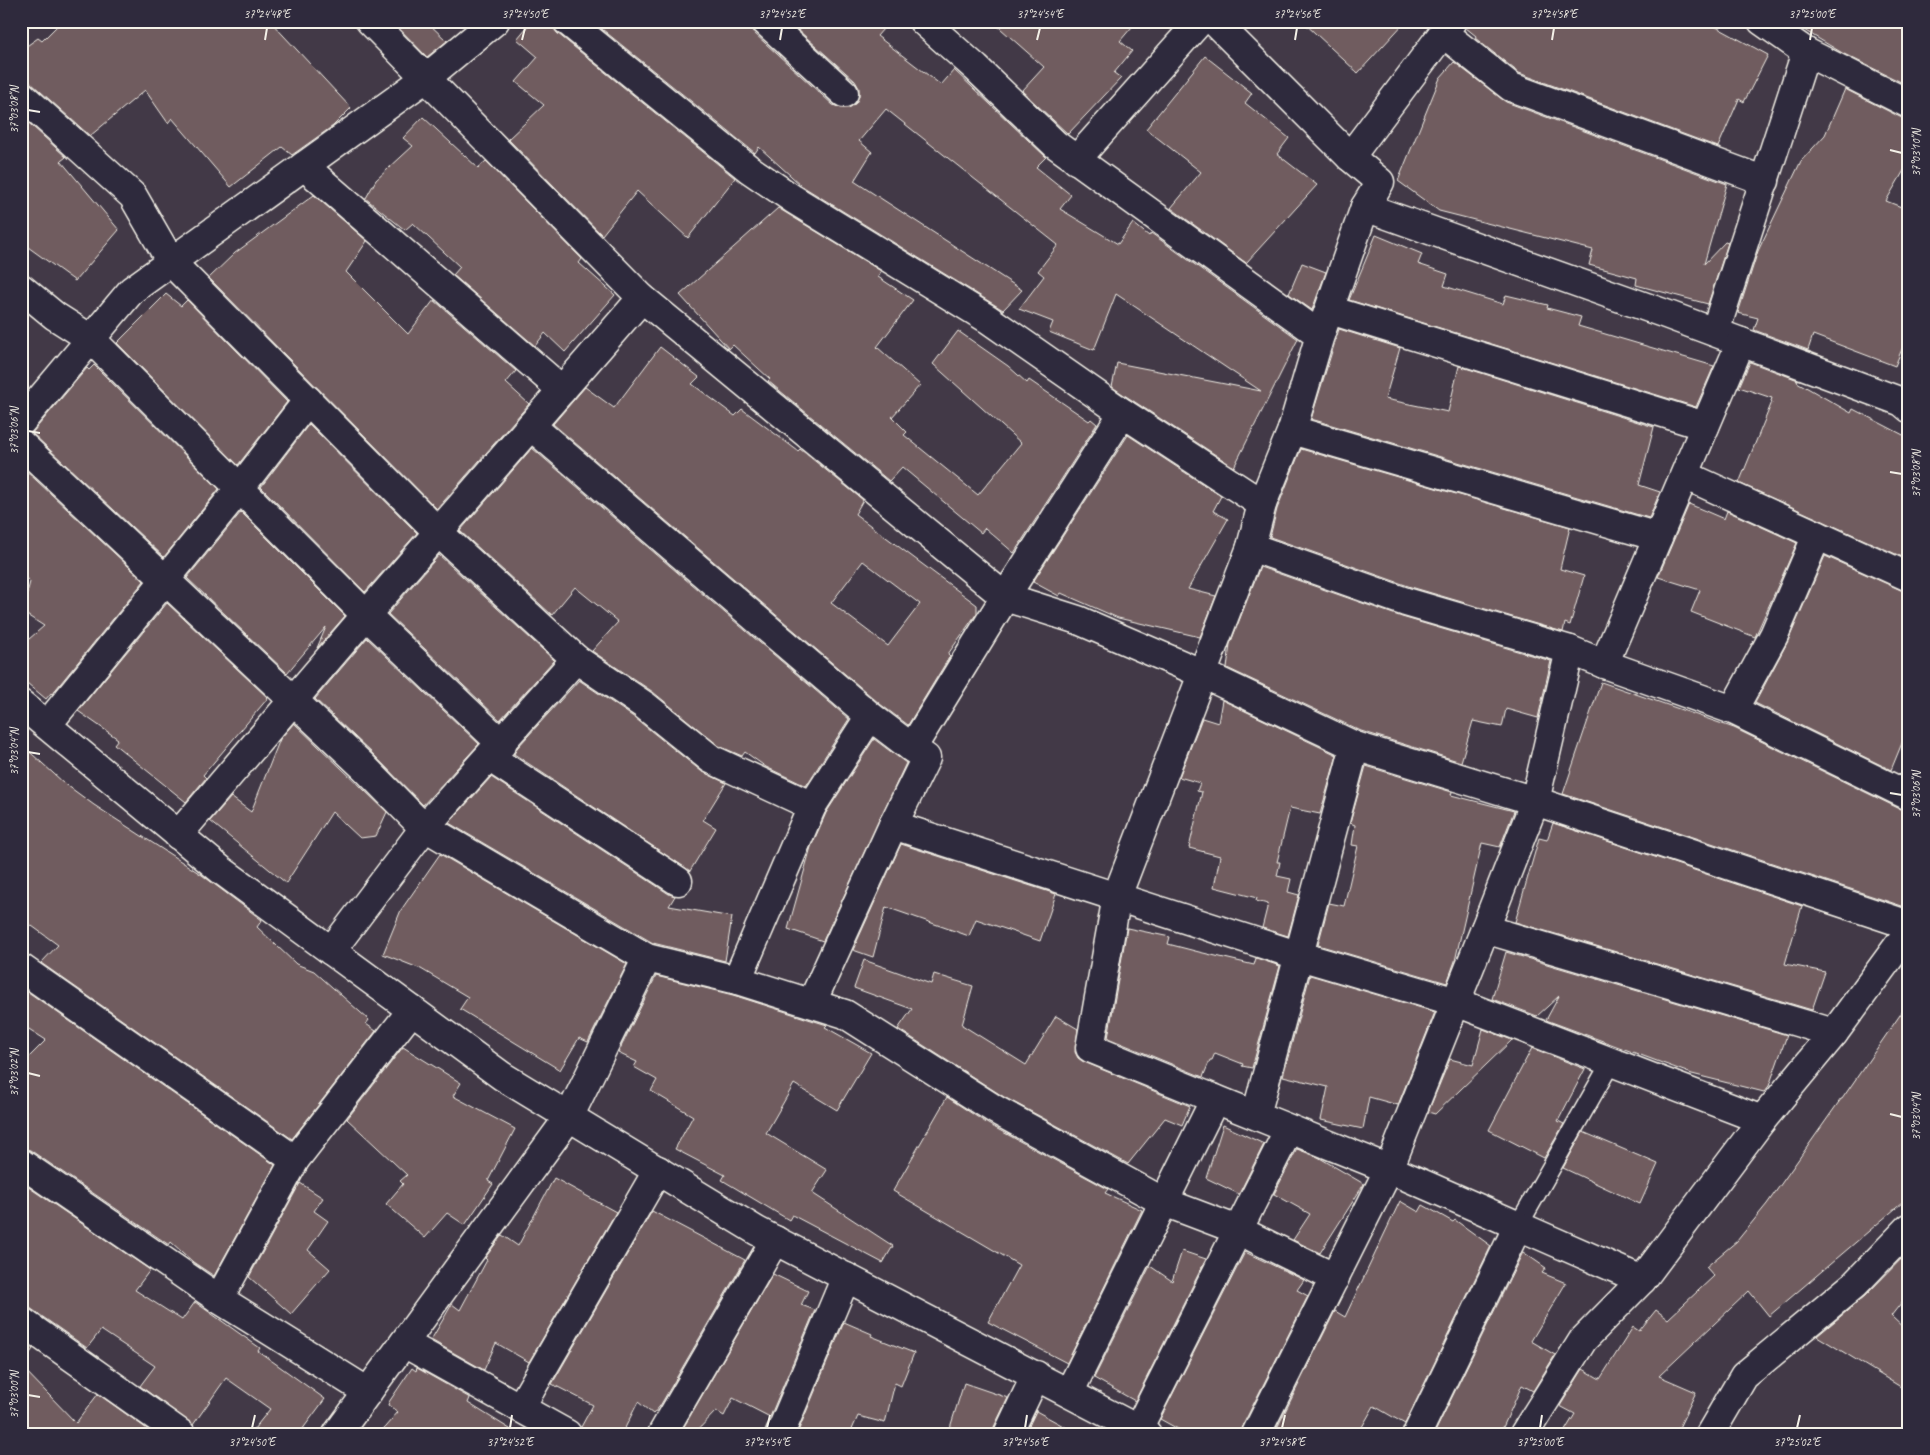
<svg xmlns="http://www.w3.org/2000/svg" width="1930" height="1455" viewBox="0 0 1930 1455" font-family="Caveat,sans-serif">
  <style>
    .building { fill: #705b5f; stroke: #f4f1e8; fill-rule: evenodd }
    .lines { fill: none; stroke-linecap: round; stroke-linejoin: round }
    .service-casing { stroke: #f4f1e8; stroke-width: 21 }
    .minor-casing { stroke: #f4f1e8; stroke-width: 31 }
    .tertiary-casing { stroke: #f4f1e8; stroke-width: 31 }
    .service { stroke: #2f2a3d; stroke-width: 18 }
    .minor { stroke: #2f2a3d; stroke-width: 28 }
    .tertiary { stroke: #2f2a3d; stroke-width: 28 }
    .ticks { fill: none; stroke: #f4f1e8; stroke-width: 2 }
    .neatline { fill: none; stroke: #f4f1e8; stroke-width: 2 }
    .ticks-label { font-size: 12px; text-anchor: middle; fill: #f4f1e8 }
  </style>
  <rect width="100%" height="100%" fill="#423947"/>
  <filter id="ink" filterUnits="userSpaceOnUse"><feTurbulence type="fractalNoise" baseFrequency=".02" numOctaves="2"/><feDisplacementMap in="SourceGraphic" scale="10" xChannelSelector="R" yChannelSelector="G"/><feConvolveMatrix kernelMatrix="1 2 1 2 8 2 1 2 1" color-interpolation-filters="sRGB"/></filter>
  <g filter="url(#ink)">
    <g class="building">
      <path d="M 62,21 L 270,21 L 351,108 L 333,126 L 292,155 L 282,147 L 231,187 L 172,118 L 168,123 L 145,90 L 90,136 L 31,83 L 21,80 L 21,50 L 38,38 L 42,41 Z"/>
      <path d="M 392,21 L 426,21 L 447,41 L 427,57 Z"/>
      <path d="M 532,21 L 552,21 L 553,27 L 557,33 L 735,178 L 688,238 L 637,191 L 602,235 L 508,139 L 544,105 L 516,82 L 538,57 L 517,39 Z"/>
      <path d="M 592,21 L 750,21 L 750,26 L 754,33 L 833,105 L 841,108 L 849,108 L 856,103 L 859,96 L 859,88 L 855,81 L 788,21 L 890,21 L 877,36 L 941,85 L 954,70 L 1046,157 L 1036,167 L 1071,195 L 1060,209 L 1118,244 L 1133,223 L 1149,236 L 1151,233 L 1298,339 L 1234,467 L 1112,387 L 1117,363 L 1261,391 L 1116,294 L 1094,350 L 1049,332 L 1053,322 L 1019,309 L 1044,276 L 1038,271 L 1058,245 L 886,109 L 859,141 L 872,152 L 854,181 L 1022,290 L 1003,310 L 802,186 L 759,147 L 755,153 Z"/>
      <path d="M 992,21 L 1137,21 L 1120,41 L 1132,51 L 1114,73 L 1121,78 L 1068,134 L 1022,91 L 1044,67 Z"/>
      <path d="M 1302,21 L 1406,21 L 1358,73 Z"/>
      <path d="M 1467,21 L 1705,21 L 1768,55 L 1744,102 L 1739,99 L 1718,147 L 1519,73 L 1475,38 L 1476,36 L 1466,28 Z"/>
      <path d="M 1789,21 L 1909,21 L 1909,86 L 1844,54 Z"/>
      <path d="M 1205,56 L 1252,93 L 1245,103 L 1289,138 L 1277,154 L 1317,185 L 1246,263 L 1171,208 L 1201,172 L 1146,129 Z"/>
      <path d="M 1454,62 L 1506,102 L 1727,184 L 1704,264 L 1725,242 L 1728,243 L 1708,304 L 1636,285 L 1637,278 L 1589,265 L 1593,250 L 1439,211 L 1398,181 L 1440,78 Z"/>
      <path d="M 1845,89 L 1902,118 L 1909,119 L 1909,162 L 1886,201 L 1909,210 L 1909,332 L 1895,366 L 1813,335 L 1808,350 L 1754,330 L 1758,318 L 1738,313 L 1758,251 L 1801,161 L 1825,135 Z"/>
      <path d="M 21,116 L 66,157 L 61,161 L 119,230 L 75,281 L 21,242 Z"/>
      <path d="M 423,117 L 478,168 L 486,161 L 582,259 L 579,263 L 615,295 L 565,352 L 545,333 L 535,346 L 453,275 L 460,267 L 413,223 L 405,230 L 365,198 L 366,198 L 376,180 L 413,146 L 403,138 Z"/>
      <path d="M 314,195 L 367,241 L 346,272 L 408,334 L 434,300 L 516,371 L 506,383 L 529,404 L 437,509 L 209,278 L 235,253 Z"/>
      <path d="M 778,208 L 881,271 L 878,277 L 913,300 L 877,347 L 920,385 L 892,417 L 907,432 L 904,435 L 978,495 L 1021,443 L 933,364 L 958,331 L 1008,366 L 1027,383 L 1029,380 L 1089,421 L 1091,419 L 1097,424 L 1014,553 L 985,528 L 981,533 L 902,467 L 889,481 L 768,381 L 770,379 L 733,345 L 729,349 L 680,295 Z"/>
      <path d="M 1376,235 L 1422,254 L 1418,264 L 1448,274 L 1444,286 L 1503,304 L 1506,295 L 1548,305 L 1547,308 L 1581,317 L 1578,326 L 1714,366 L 1696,407 L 1349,300 Z"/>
      <path d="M 1302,263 L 1326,272 L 1312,310 L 1289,294 Z"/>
      <path d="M 166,294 L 181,306 L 187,300 L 287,402 L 238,465 L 117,343 Z"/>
      <path d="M 1339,329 L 1400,348 L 1385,399 L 1448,412 L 1459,366 L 1654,427 L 1639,485 L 1660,492 L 1649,518 L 1311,419 Z"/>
      <path d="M 660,347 L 699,377 L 692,384 L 735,416 L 742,409 L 798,451 L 800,449 L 863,500 L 855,514 L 977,605 L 977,613 L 948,654 L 950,656 L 908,725 L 880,704 L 553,424 L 585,387 L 614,408 ZM 863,561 L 920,604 L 888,646 L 831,603 Z"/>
      <path d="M 1750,362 L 1798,380 L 1797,382 L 1851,413 L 1853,409 L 1909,438 L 1909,560 L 1739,483 L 1772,402 L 1771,401 L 1772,398 L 1739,387 Z"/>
      <path d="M 94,365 L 219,489 L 164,557 L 32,433 L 87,368 L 89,370 Z"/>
      <path d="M 309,424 L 417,533 L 365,592 L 261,487 Z"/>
      <path d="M 1128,435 L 1221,496 L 1213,511 L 1228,519 L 1188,589 L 1216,596 L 1200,637 L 1118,618 L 1061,593 L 1059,596 L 1033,582 Z"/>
      <path d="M 532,448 L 849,719 L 806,786 L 766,767 L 745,752 L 742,756 L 719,746 L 653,692 L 592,651 L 618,622 L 575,587 L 552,615 L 460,531 Z"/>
      <path d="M 1301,449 L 1570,527 L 1560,569 L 1584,576 L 1570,625 L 1565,623 L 1563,632 L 1411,587 L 1270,537 L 1277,509 Z"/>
      <path d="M 21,466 L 144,581 L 52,694 L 51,693 L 46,699 L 21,678 L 21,646 L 44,626 L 22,612 L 30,582 L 21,573 Z"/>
      <path d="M 1689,504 L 1724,519 L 1727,511 L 1797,543 L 1755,637 L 1691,612 L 1700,590 L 1658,577 Z"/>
      <path d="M 241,512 L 345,616 L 317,648 L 326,627 L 287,673 L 187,578 Z"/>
      <path d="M 439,555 L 554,660 L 500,720 L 388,614 Z"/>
      <path d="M 1825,556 L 1903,591 L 1909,592 L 1909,726 L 1891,770 L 1755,703 L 1788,641 Z"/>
      <path d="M 1260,567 L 1402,617 L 1551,661 L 1538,718 L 1506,709 L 1502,727 L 1473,721 L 1461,762 L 1361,731 L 1227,668 L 1230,644 Z"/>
      <path d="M 167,603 L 268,698 L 203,775 L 206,778 L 186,802 L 114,744 L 118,739 L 78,711 Z"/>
      <path d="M 367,638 L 479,744 L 423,805 L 374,755 L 315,699 Z"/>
      <path d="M 579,680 L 635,718 L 701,771 L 726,783 L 703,820 L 716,828 L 690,871 L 514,754 L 517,748 Z"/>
      <path d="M 1601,682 L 1734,728 L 1902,810 L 1909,812 L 1909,897 L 1905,907 L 1563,794 Z"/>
      <path d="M 1222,700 L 1337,755 L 1320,814 L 1290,808 L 1277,862 L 1280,862 L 1277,876 L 1291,879 L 1288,892 L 1299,895 L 1288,936 L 1262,928 L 1268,904 L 1256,901 L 1257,898 L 1214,887 L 1220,856 L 1189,848 L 1202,792 L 1197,791 L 1200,783 L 1179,777 L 1202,718 L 1218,723 Z"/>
      <path d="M 294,723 L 387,812 L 376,836 L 360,838 L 332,812 L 286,883 L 210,821 L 231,797 L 251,812 L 280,739 Z"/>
      <path d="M 874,739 L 906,763 L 823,941 L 788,929 L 811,847 L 826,813 Z"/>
      <path d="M 21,744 L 64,783 L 94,805 L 202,875 L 262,920 L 257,927 L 296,964 L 314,971 L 369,1020 L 366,1024 L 376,1031 L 292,1139 L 41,963 L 58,945 L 21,918 Z"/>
      <path d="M 1366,766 L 1452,792 L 1451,795 L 1514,811 L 1500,847 L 1482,843 L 1455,961 L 1447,983 L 1318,945 L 1329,903 L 1344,906 L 1358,846 L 1352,845 L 1355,825 L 1350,823 Z"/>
      <path d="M 491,777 L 669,894 L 675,896 L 669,906 L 732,917 L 725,961 L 653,943 L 449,823 Z"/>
      <path d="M 1553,823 L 1802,906 L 1785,964 L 1825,972 L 1812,1010 L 1515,922 L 1539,838 L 1547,840 Z"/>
      <path d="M 901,844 L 1056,894 L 1040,941 L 976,919 L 969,936 L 886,907 L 873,957 L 853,950 Z"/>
      <path d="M 440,854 L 627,964 L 588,1042 L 579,1038 L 560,1070 L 460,1009 L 468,997 L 421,969 L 383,954 L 401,910 Z"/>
      <path d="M 1127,928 L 1170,937 L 1168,944 L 1199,952 L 1254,965 L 1256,958 L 1280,966 L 1252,1068 L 1242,1066 L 1243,1064 L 1215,1053 L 1212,1060 L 1210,1060 L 1203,1077 L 1108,1038 Z"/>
      <path d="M 1506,952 L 1787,1035 L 1769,1086 L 1764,1092 L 1692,1074 L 1546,1020 L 1559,996 L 1537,1016 L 1492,999 Z"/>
      <path d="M 864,960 L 931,984 L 934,974 L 973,986 L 962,1025 L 1026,1065 L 1056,1016 L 1078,1029 L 1075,1052 L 1078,1058 L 1084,1062 L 1190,1106 L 1182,1125 L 1165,1118 L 1128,1164 L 1004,1097 L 898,1029 L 912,1009 L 854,988 Z"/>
      <path d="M 1310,975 L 1435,1012 L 1398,1105 L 1369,1097 L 1363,1129 L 1321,1120 L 1328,1087 L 1283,1076 Z"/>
      <path d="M 656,976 L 733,995 L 827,1025 L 825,1027 L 871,1053 L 837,1110 L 794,1084 L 766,1133 L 827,1170 L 812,1193 L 893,1246 L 883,1263 L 792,1215 L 789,1220 L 722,1180 L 725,1175 L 675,1149 L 693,1116 L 651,1091 L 657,1080 L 634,1067 L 637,1062 L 618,1053 Z"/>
      <path d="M 21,987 L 275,1165 L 214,1276 L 193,1262 L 171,1242 L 169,1245 L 30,1150 L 21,1148 L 21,1065 L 46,1040 L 21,1024 Z"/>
      <path d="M 1909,1002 L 1909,1197 L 1769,1316 L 1749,1291 L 1659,1376 L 1696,1392 L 1676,1434 L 1563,1434 L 1575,1414 L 1560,1406 L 1583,1369 L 1600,1379 L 1633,1327 L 1639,1331 L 1656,1310 L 1668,1319 L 1714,1276 L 1706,1267 L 1737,1241 L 1767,1204 L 1841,1099 L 1842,1099 Z"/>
      <path d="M 1483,1029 L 1512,1040 L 1435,1114 L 1428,1112 L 1450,1059 L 1473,1065 Z"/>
      <path d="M 403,1047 L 461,1083 L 453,1096 L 515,1129 L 488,1181 L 493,1184 L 465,1225 L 447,1213 L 425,1238 L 386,1204 L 403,1184 L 400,1181 L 407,1175 L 347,1119 Z"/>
      <path d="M 1532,1048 L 1585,1069 L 1558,1121 L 1564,1124 L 1544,1158 L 1489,1130 Z"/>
      <path d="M 947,1097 L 988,1124 L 1108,1189 L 1105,1193 L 1142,1210 L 1067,1363 L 988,1322 L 1019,1265 L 893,1191 Z"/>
      <path d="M 1223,1125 L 1264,1144 L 1239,1194 L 1206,1178 Z"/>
      <path d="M 1583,1132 L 1658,1164 L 1640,1204 L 1563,1168 Z"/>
      <path d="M 1297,1149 L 1318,1157 L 1364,1184 L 1320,1253 L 1293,1240 L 1310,1214 L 1274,1194 Z"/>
      <path d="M 554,1178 L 616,1212 L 529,1362 L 496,1343 L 484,1370 L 431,1340 L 452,1304 L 460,1310 L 487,1260 L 485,1258 L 502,1235 L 518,1246 Z"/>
      <path d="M 21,1182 L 150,1270 L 135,1290 L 182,1320 L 195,1302 L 260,1348 L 258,1351 L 325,1399 L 299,1434 L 250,1434 L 270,1409 L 226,1378 L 193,1425 L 140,1386 L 155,1366 L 101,1330 L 87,1348 L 30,1308 L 21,1306 Z"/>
      <path d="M 300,1183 L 323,1198 L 314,1211 L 328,1221 L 308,1250 L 330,1269 L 291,1314 L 249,1277 Z"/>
      <path d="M 1400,1201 L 1419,1212 L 1423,1205 L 1453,1222 L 1455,1220 L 1491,1246 L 1405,1424 L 1374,1406 L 1358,1434 L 1274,1434 L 1335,1311 L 1345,1317 Z"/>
      <path d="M 652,1211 L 745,1260 L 660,1406 L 653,1414 L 638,1402 L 622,1434 L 583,1434 L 581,1427 L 593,1405 L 552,1384 Z"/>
      <path d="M 1182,1251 L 1206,1259 L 1135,1401 L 1094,1378 L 1150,1266 L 1172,1281 Z"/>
      <path d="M 1909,1251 L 1909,1293 L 1891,1316 L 1909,1333 L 1909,1392 L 1817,1336 L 1865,1296 Z"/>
      <path d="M 1245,1252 L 1304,1280 L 1297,1290 L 1308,1296 L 1242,1427 L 1241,1434 L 1187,1434 L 1160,1419 Z"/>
      <path d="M 1523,1252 L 1546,1268 L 1542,1273 L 1566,1283 L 1531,1341 L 1555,1355 L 1533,1391 L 1522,1385 L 1500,1434 L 1434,1434 Z"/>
      <path d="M 773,1274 L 808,1291 L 801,1305 L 815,1310 L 770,1417 L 733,1398 L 724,1416 L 716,1411 L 694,1434 L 689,1434 L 683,1428 Z"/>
      <path d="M 844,1322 L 872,1334 L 871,1336 L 914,1353 L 901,1386 L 895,1383 L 885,1423 L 858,1416 L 850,1434 L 797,1434 Z"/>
      <path d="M 21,1340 L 33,1349 L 21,1365 Z"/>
      <path d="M 21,1366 L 76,1423 L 98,1394 L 150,1431 L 148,1434 L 21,1434 Z"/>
      <path d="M 412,1368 L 416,1371 L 417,1368 L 470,1398 L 468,1403 L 518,1434 L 379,1434 L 398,1412 L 388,1405 L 389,1402 Z"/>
      <path d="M 964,1383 L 1008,1398 L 994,1427 L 993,1434 L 948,1434 Z"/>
      <path d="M 1036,1411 L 1078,1434 L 1025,1434 Z"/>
    </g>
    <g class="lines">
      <g class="service-casing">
        <path id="service" d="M 1518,1226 L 1611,1062"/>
      </g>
      <g class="minor-casing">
        <g id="minor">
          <path d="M 370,21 L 642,298 L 1005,597 L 1078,620 L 1201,673 L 1355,746 L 1535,801 L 1909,925"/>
          <path d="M 567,21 L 749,169 L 793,199 L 988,319 L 1123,413 L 1262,504"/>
          <path d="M 765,21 L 844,93"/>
          <path d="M 923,21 L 976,68 L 1055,144 L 1320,335"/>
          <path d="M 1214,21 L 1350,157 L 1380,182 L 1365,207 L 1320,335 L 1292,430 L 1262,504 L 1251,547 L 1117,896 L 1090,1048 L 1215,1099"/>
          <path d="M 1762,21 L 1806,52 L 1909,104"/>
          <path d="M 1443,33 L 1511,87 L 1765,181"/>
          <path d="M 21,95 L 133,196 L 171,262 L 438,532 L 576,659 L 644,705 L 711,759 L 812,806"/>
          <path d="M 1350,157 L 1452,21"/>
          <path d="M 1076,160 L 1200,21"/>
          <path d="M 304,166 L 562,390"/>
          <path d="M 1365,207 L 1663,313 L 1902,402 L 1909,408"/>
          <path d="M 21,288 L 55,316 L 91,339 L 366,615 L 502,744"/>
          <path d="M 1330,310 L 1705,426"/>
          <path d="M 1715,332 L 1806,52"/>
          <path d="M 21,422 L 132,290 L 426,78 L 495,21"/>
          <path d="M 531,426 L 870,716 L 912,748 L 1005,597 L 1123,413"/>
          <path d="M 1292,430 L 1658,537"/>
          <path d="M 21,444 L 363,766 L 417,821 L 425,827 L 647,958 L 737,980 L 845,1014 L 996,1110 L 1164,1202 L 1238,1230 L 1335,1278"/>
          <path d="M 1685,475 L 1909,577"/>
          <path d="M 1251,547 L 1406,602 L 1570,650 L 1604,664 L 1733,710 L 1909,796"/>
          <path d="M 1604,664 L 1741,342"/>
          <path d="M 1733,710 L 1774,635 L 1817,535"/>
          <path d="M 47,725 L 240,488 L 308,400"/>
          <path d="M 489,757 L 678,881"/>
          <path d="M 893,825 L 1300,956 L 1456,1002 L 1762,1120"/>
          <path d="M 178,835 L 366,615 L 642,298"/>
          <path d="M 1485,929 L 1834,1033"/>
          <path d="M 331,951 L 425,827 L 576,659"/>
          <path d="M 21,968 L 295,1160"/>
          <path d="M 737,980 L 812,806 L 870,716"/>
          <path d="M 812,1002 L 893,825 L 926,758 L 912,748"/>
          <path d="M 1256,1115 L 1355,746"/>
          <path d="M 21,1163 L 219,1299 L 368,1392"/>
          <path d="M 219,1299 L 295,1160 L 412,1010"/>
          <path d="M 21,1321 L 181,1434"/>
          <path d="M 404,1343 L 567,1434"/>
          <path d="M 1069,1393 L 1215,1099 L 1389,1169 L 1642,1280"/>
          <path d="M 520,1408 L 658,1170"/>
          <path d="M 1138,1429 L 1289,1129"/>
          <path d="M 337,1434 L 569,1117 L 647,958"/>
          <path d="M 662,1434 L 775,1240"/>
          <path d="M 780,1434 L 846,1277"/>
          <path d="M 1008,1434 L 1036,1375"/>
          <path d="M 1256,1434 L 1389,1169 L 1485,929 L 1535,801 L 1570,650"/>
          <path d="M 1417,1434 L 1518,1226"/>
          <path d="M 1710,1434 L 1744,1376 L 1854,1285 L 1909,1228"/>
        </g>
      </g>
      <g class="tertiary-casing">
        <g id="tertiary">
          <path d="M 21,704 L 221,870 L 502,1076 L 757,1231 L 1147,1434"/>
          <path d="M 1524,1434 L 1583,1340 L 1642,1280 L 1762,1120 L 1834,1033 L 1909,931"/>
        </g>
      </g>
      <use href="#service" class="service"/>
      <use href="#minor" class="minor"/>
      <use href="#tertiary" class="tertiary"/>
    </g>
  </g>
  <path class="ticks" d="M 265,40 L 267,28M 522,40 L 525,28M 780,40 L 782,28M 1037,40 L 1040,28M 1295,40 L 1297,28M 1552,40 L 1554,28M 1810,40 L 1812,28M 28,110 L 40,112M 1890,150 L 1902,153M 28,431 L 40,433M 1890,472 L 1902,474M 28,752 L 40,754M 1890,793 L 1902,795M 28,1073 L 40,1076M 1890,1114 L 1902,1117M 28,1395 L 40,1397M 252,1428 L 255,1415M 510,1428 L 512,1415M 767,1428 L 770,1415M 1025,1428 L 1027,1415M 1282,1428 L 1285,1415M 1540,1428 L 1542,1415M 1797,1428 L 1800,1415"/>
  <rect width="1930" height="1455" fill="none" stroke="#2f2a3d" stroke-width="55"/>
  <rect x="28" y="28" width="1874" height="1400" class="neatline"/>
  <g class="ticks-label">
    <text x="267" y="18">37°24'48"E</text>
    <text x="525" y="18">37°24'50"E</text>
    <text x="782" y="18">37°24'52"E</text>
    <text x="1040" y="18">37°24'54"E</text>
    <text x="1297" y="18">37°24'56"E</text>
    <text x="1554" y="18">37°24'58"E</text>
    <text x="1812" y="18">37°25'00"E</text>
    <text transform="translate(14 110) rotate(-90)" y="4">37°03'08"N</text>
    <text transform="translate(1916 153) rotate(-90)" y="4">37°03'10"N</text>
    <text transform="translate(14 431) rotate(-90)" y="4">37°03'06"N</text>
    <text transform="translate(1916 474) rotate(-90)" y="4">37°03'08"N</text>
    <text transform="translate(14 752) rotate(-90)" y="4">37°03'04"N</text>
    <text transform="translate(1916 795) rotate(-90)" y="4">37°03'06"N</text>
    <text transform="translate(14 1073) rotate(-90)" y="4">37°03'02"N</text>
    <text transform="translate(1916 1117) rotate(-90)" y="4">37°03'04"N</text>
    <text transform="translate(14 1395) rotate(-90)" y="4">37°03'00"N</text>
    <text x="252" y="1446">37°24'50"E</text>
    <text x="510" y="1446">37°24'52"E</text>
    <text x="767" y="1446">37°24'54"E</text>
    <text x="1025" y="1446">37°24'56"E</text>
    <text x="1282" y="1446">37°24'58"E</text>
    <text x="1540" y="1446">37°25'00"E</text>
    <text x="1797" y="1446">37°25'02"E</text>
  </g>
</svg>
